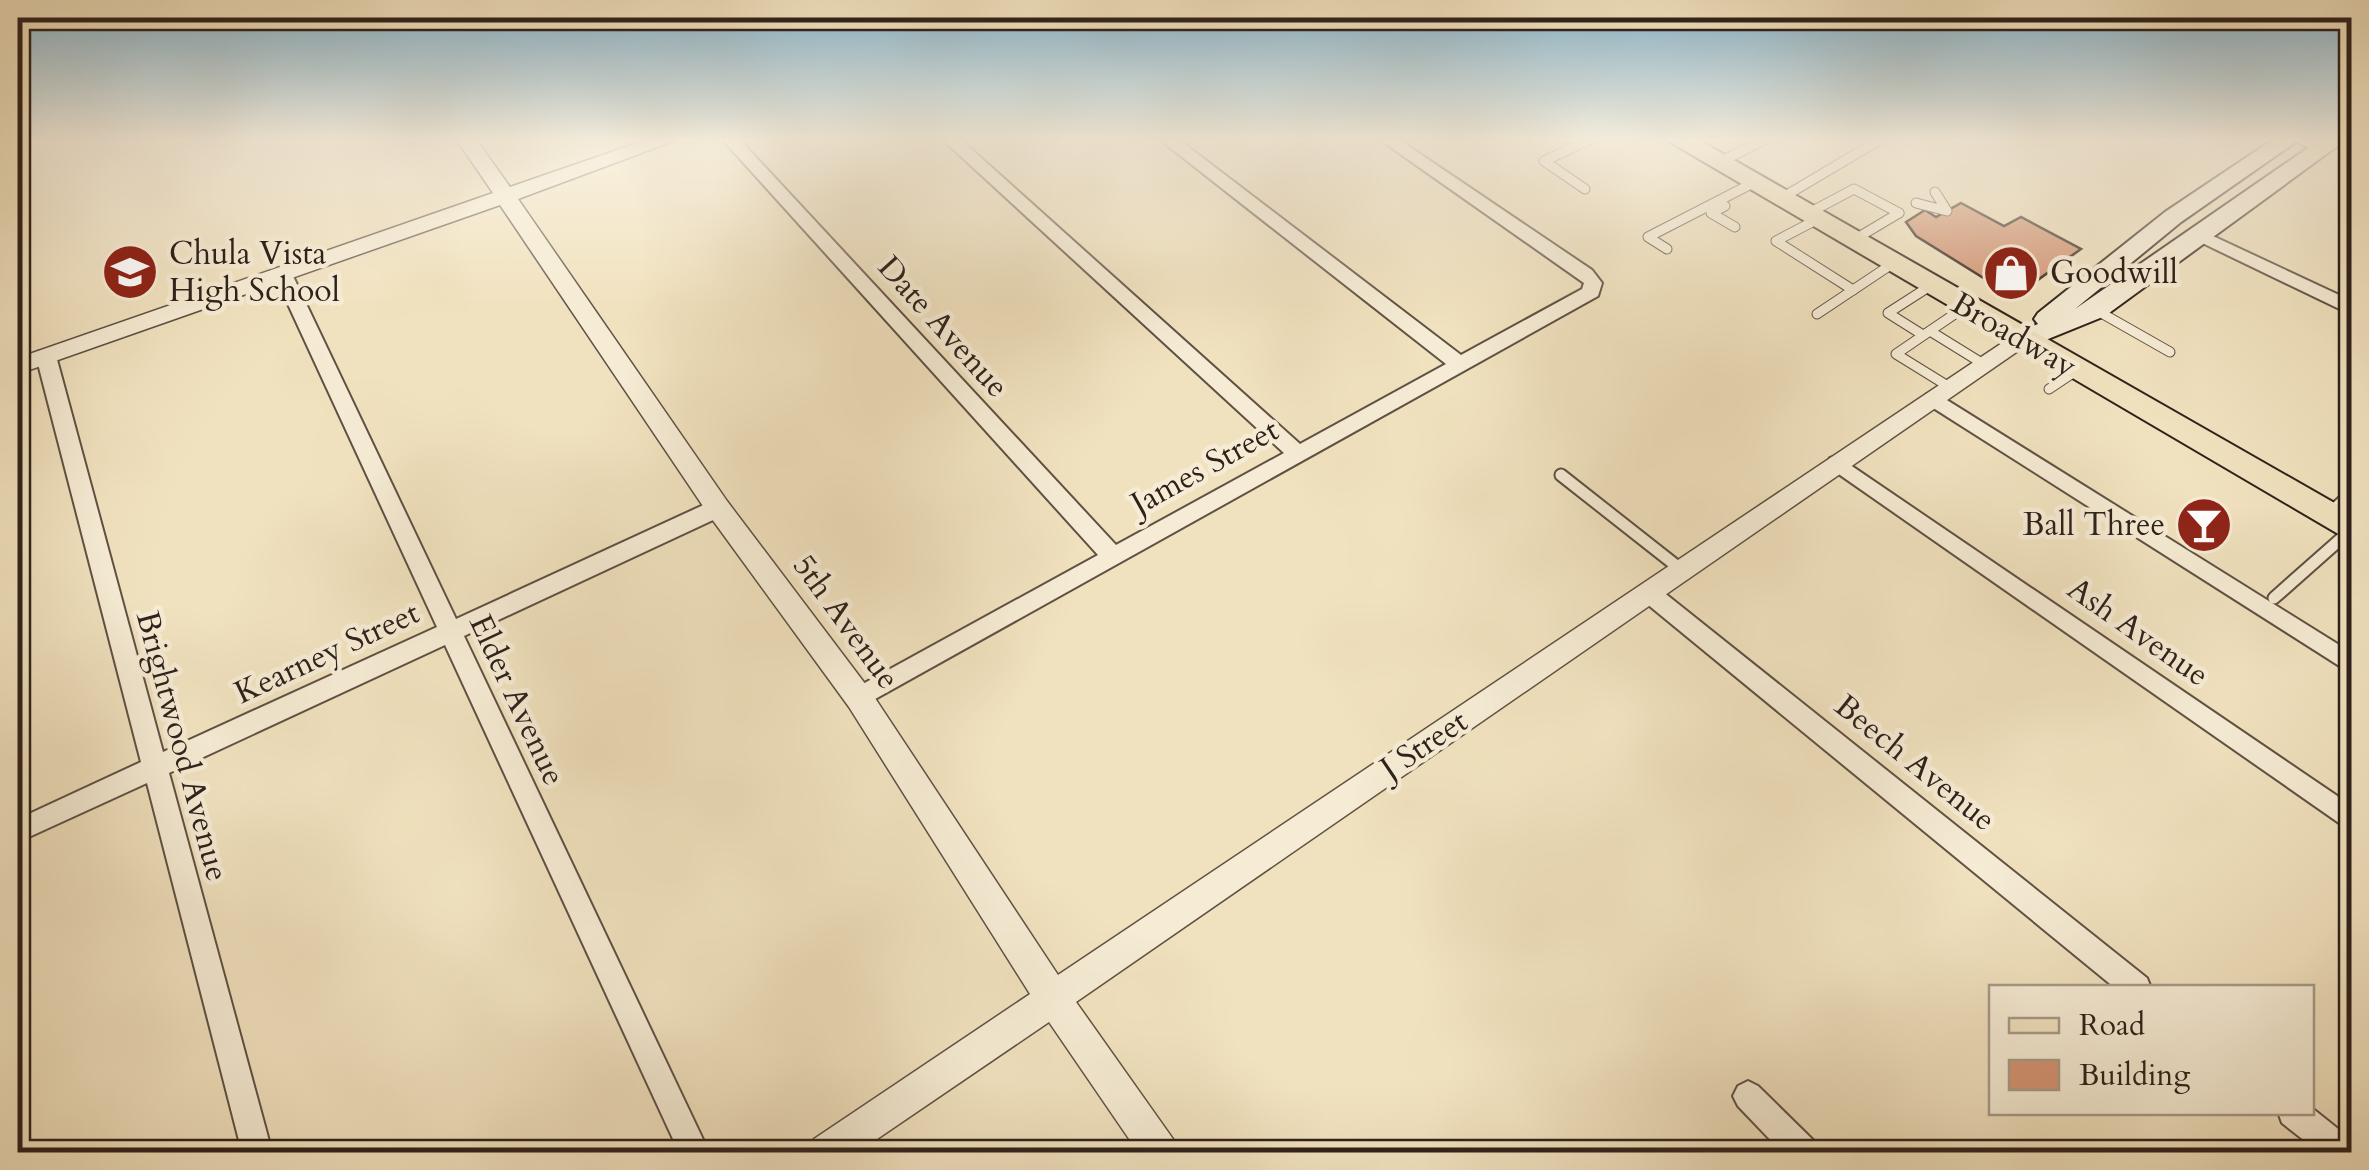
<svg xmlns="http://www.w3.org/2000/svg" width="2369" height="1170" viewBox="0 0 2369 1170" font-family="Cardo,serif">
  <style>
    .building { fill: #d49473; stroke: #2e211b; stroke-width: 2.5 }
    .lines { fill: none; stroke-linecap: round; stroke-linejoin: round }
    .service-far1-casing { stroke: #5f5144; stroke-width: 11 }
    .service-casing { stroke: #5f5144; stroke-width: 15 }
    .minor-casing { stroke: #5f5144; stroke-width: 4 }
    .tertiary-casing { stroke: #5f5144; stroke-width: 3 }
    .secondary-casing { stroke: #2e211b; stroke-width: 4 }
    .primary-casing { stroke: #2e211b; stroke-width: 4 }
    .service-far1 { stroke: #f6ecd5; stroke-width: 9 }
    .service { stroke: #f6ecd5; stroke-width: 11 }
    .minor { fill: #f6ecd5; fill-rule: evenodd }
    .tertiary { fill: #f6ecd5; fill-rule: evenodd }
    .secondary { fill: #f6ecd5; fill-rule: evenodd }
    .primary { fill: #f1e2bf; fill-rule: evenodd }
    .labels { text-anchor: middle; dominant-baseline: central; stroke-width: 9; stroke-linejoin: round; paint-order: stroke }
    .poi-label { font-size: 32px; fill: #2e211b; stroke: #f6ecd5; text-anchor: start }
    .street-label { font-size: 32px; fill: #2e211b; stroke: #f6ecd5 }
  </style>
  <rect width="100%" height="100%" fill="#f1e2bf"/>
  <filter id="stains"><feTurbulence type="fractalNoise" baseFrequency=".002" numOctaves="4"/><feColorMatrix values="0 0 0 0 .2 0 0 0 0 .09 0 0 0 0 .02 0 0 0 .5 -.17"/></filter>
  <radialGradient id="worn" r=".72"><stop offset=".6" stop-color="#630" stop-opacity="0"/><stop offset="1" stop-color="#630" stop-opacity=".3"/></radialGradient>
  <path class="building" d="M 1961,203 L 2004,226 L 2021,217 L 2081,249 L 2014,297 L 1916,236 L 1906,222 L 1925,210 L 1936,217 Z"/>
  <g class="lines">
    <g class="service-far1-casing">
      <g id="service-far1">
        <path d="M 1718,163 L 1766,139"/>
        <path d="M 1585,189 L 1544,161 L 1591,139"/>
        <path d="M 1780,199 L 1876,142"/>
        <path d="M 1916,203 L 1947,211 L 1935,192"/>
        <path d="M 1725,206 L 1711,213 L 1735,227"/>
        <path d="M 1807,214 L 1854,189 L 1899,213"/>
        <path d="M 1816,220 L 1776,241 L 1853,290"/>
        <path d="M 1852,241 L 1899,213"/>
        <path d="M 1667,249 L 1648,237 L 1753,183"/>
        <path d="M 2096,310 L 2170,352"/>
        <path d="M 1817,314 L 1892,264"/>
        <path d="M 1930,331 L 1985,365"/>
        <path d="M 1923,335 L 1888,313 L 1930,286"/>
        <path d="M 1951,388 L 1896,354 L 1965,307"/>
        <path d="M 2049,389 L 2076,371"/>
      </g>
    </g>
    <g class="service-casing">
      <g id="service">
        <path d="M 1561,475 L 1683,571"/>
        <path d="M 2328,515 L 2352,493"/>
        <path d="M 2274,598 L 2352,529"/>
      </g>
    </g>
    <g class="minor-casing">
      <g id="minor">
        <path d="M 722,139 L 739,139 L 1116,545 L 1284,453 L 942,139 L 960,139 L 1300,444 L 1446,364 L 1159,139 L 1178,139 L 1461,355 L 1582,289 L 1584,283 L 1379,139 L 1398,139 L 1592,270 L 1602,283 L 1598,296 L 859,708 L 850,705 L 847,698 L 850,691 L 1098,555 Z"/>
        <path d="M 2292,139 L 2314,139 L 2330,149 L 2316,152 Z"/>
        <path d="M 2200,230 L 2352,301 L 2352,315 L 2194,239 L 2194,231 Z"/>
        <path d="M 283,268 L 292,274 L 456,619 L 710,502 L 726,502 L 729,508 L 726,514 L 464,636 L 709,1152 L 679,1152 L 445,645 L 169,773 L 272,1152 L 242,1152 L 147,783 L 18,842 L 18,819 L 141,762 L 36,356 L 39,351 L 53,351 L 56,356 L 163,752 L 437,627 L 274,274 Z"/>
        <path d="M 1934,392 L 2352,653 L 2352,674 L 1927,404 L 1924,399 L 1927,394 Z"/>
        <path d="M 1837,456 L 2352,806 L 2352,832 L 1830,468 L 1827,463 L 1830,458 Z"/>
        <path d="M 1649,584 L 1657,587 L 2147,978 L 2151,988 L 2115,988 L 1641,599 L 1638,593 L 1641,587 Z"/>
        <path d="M 1748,1081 L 1758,1086 L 1814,1141 L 1818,1152 L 1782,1152 L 1738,1106 L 1733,1096 L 1738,1086 Z"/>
        <path d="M 2312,1108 L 2352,1140 L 2352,1152 L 2319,1152 L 2282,1123 L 2278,1112 L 2312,1112 Z"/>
      </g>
    </g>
    <g class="tertiary-casing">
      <path id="tertiary" d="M 456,139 L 476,139 L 510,187 L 649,139 L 679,139 L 518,199 L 727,501 L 869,689 L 1058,975 L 2014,335 L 2022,332 L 2034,340 L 1076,1002 L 1173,1139 L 1178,1152 L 1138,1152 L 1049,1022 L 858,1152 L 809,1152 L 814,1139 L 1030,994 L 849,707 L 709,515 L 500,205 L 18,374 L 18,358 L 493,193 Z"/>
    </g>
    <g class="secondary-casing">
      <path id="secondary" d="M 2274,139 L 2300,139 L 2181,222 L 2075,309 L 2321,139 L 2347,139 L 2105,316 L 2031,346 L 2013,346 L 2009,340 L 2013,334 L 2038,324 L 2034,319 L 2038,313 L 2165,212 Z"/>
    </g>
    <g class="primary-casing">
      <path id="primary" d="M 1665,139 L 1697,139 L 2352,513 L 2352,542 Z"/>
    </g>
    <use href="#service-far1" class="service-far1"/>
    <use href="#service" class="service"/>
    <use href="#minor" class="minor"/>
    <use href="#tertiary" class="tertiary"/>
    <use href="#secondary" class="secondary"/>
    <use href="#primary" class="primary"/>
  </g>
  <linearGradient id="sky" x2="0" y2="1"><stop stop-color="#89b8d2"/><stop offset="0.46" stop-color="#f9f2e2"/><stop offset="1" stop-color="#f9f2e2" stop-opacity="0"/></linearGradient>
  <rect width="2369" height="303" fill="url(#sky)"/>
  <defs>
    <g id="school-disc" transform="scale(2.875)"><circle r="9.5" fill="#8f2418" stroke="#f6ecd5"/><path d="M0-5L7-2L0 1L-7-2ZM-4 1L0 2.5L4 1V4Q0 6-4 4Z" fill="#fff"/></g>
    <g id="shop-disc" transform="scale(2.875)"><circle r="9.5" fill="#8f2418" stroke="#f6ecd5"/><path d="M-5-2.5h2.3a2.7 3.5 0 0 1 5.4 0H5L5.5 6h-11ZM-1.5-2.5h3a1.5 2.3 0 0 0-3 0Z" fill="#fff"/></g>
    <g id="bar-disc" transform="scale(2.875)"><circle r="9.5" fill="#8f2418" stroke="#f6ecd5"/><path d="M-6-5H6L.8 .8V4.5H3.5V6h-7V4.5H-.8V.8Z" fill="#fff"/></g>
  </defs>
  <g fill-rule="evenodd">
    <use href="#school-disc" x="130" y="272"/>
    <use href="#shop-disc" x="2011" y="273"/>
    <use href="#bar-disc" x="2204" y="525"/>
  </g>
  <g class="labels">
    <g class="poi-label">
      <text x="169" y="254">Chula Vista<tspan x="169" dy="37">High School</tspan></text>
      <text x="2050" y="273">Goodwill</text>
      <text x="2165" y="525" text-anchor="end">Ball Three</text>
    </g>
    <g class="street-label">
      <text transform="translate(943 327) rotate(48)">Date Avenue</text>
      <text transform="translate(2014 335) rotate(30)">Broadway</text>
      <text transform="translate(1205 467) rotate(-29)">James Street</text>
      <text transform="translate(846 622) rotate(54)">5th Avenue</text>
      <text transform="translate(2138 632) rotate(35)">Ash Avenue</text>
      <text transform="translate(327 653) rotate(-25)">Kearney Street</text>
      <text transform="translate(517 700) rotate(65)">Elder Avenue</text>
      <text transform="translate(1424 745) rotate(-34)">J Street</text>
      <text transform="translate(182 746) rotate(75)">Brightwood Avenue</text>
      <text transform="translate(1915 763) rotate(39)">Beech Avenue</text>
    </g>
  </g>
  <rect width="2369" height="1170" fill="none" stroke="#f1e2bf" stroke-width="60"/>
  <rect x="20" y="20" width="2329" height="1130" fill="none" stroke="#2e211b" stroke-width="5"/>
  <rect x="30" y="30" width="2309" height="1110" fill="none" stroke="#2e211b" stroke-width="2.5"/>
  <rect x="1989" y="985" width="325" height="130" fill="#f6ecd5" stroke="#a69b8b" stroke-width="2.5"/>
  <rect x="2009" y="1018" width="50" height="15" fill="#f1e2bf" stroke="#a69b8b" stroke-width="2.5"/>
  <text x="2079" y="1035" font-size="30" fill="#2e211b">Road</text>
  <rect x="2009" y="1060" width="50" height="30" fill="#d49473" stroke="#a69b8b" stroke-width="2.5"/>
  <text x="2079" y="1085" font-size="30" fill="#2e211b">Building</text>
  <rect width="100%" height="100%" filter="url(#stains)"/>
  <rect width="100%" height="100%" fill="url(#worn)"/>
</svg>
